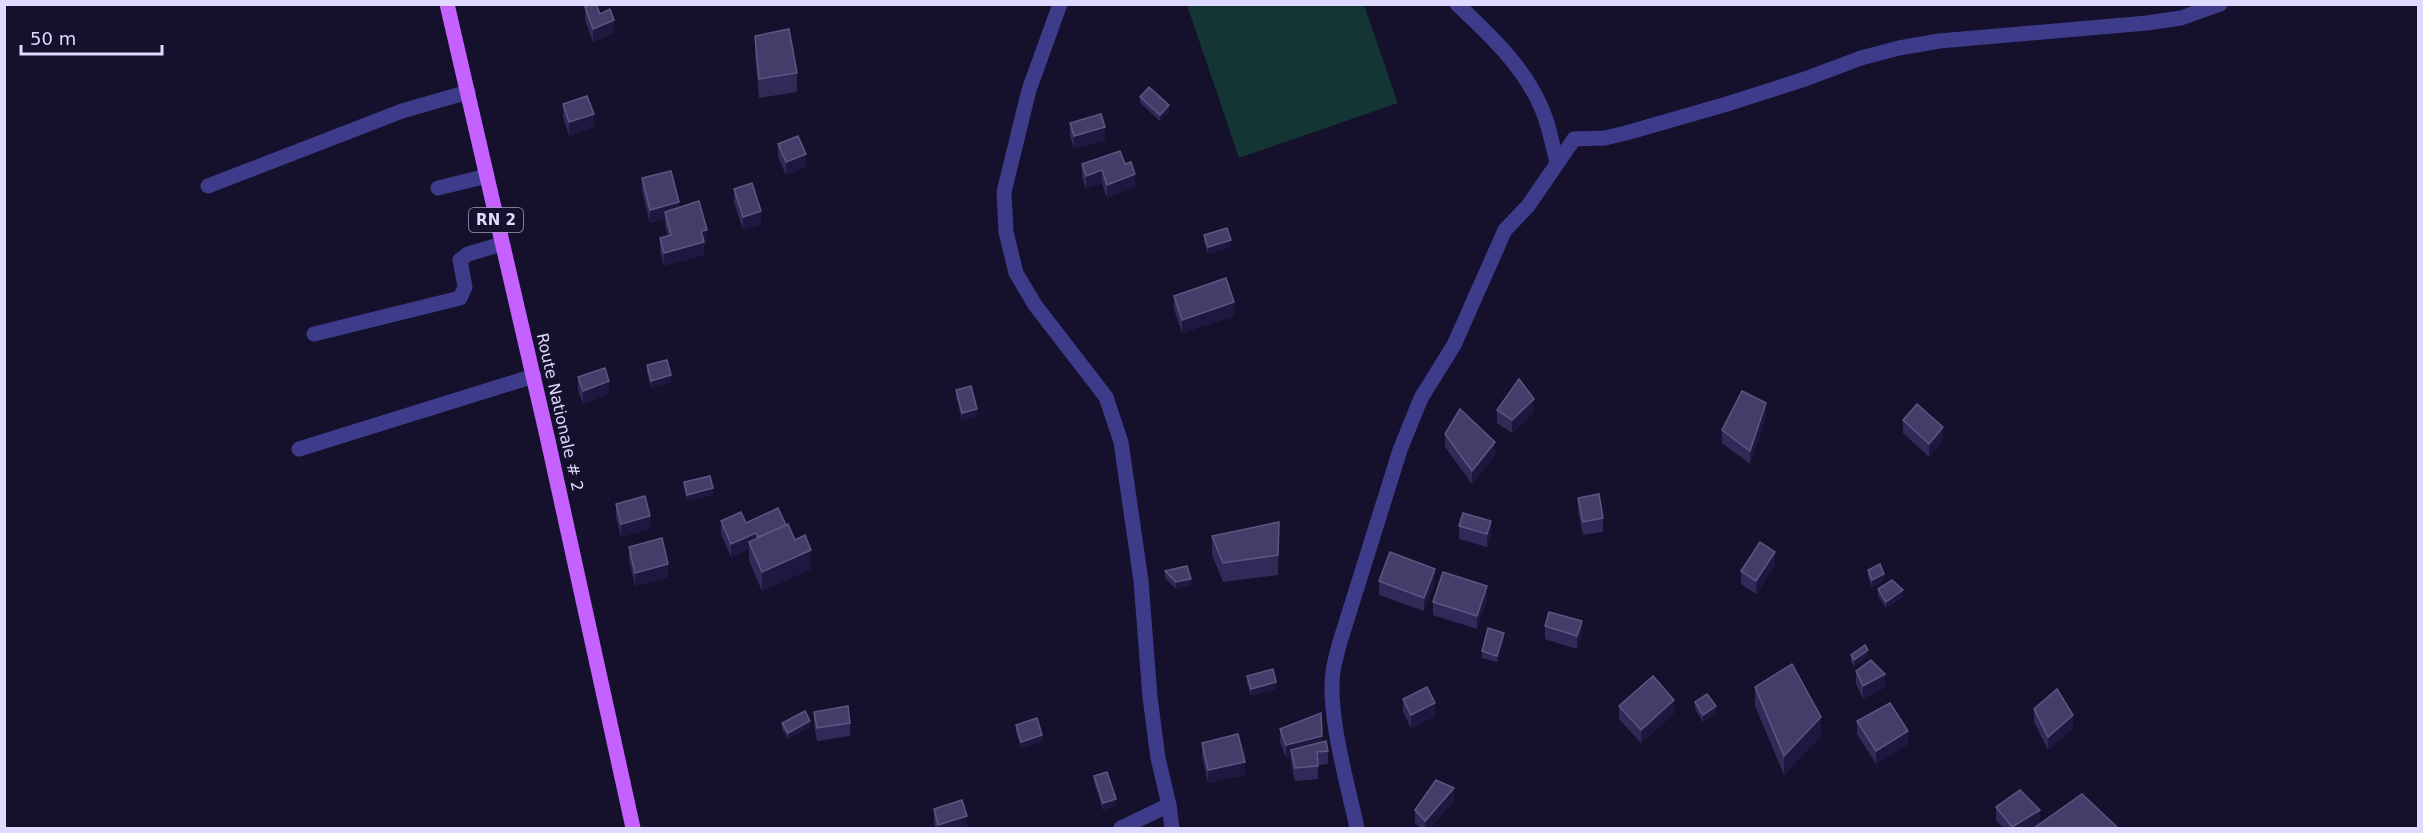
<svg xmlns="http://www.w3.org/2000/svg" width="2423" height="833" viewBox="0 0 2423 833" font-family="'DejaVu Sans',sans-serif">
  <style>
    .green { fill: #133534 }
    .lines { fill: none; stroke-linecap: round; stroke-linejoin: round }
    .street { stroke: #3e3b8b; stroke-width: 15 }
    .primary { stroke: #c561ff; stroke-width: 15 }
    .wall { fill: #332959 }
    .shaded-wall { fill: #1f173f }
    .building { fill: #453c6a; stroke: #5e5582; stroke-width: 1.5 }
    .labels { text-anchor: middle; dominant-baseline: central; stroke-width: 6; stroke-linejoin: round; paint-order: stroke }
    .shield { fill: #15102b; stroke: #a29dbf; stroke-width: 1.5 }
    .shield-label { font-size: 15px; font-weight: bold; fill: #dfdaff }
    .street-label { font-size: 16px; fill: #dfdaff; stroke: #15102b }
  </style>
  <rect width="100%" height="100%" fill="#15102b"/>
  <path class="green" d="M 1187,5 L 1364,5 L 1398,103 L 1239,158 Z"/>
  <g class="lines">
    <g class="street">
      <path d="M 1060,4 L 1029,90 L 1004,192 L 1006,232 L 1016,273 L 1035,305 L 1106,397 L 1121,442 L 1141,581 L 1150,697 L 1158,758 L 1169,805 L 1172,828"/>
      <path d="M 1457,4 C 1491,36 1529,71 1545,117 C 1550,131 1553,147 1557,162"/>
      <path d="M 208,186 L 402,111 L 468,92"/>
      <path d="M 438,188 L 487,176"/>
      <path d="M 314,334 L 460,298 L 465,287 L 460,260 L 468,254 L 502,244"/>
      <path d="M 299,449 L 534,376"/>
      <path d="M 1121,828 L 1169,805"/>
      <path d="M 1357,828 C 1348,786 1327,713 1333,672 C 1334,663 1337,654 1339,645 L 1400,450 L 1421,398 L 1454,345 L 1505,230 L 1528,206 L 1574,139 L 1605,138 L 1626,133 L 1727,104 L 1805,79 L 1861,58 L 1899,48 L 1939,41 L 2147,23 L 2181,18 L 2220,4"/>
    </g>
    <path class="primary" d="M 447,4 L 547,436 L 633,828"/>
  </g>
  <g class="wall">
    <path d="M 585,7 L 600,14 L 614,33 L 593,42 L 585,20 Z"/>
    <path d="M 755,36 L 797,73 L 797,92 L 759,98 L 755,55 Z"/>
    <path d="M 1140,97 L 1169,111 L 1160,121 L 1140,103 Z"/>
    <path d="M 563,104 L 594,127 L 569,136 L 563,117 Z"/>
    <path d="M 1070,123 L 1105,140 L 1074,149 L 1070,136 Z"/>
    <path d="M 778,144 L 806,167 L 786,175 L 778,157 Z"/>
    <path d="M 1082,164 L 1125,164 L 1135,187 L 1107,198 L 1102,183 L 1086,189 L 1082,177 Z"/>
    <path d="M 642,178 L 679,207 L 707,243 L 704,244 L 704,255 L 664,266 L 660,251 L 660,238 L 668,236 L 665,225 L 665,219 L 650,223 L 642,191 Z"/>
    <path d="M 734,189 L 761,224 L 743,230 L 734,202 Z"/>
    <path d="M 1204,235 L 1231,247 L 1208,254 L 1204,242 Z"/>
    <path d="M 1174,296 L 1234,316 L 1182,333 L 1174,309 Z"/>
    <path d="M 647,365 L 671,382 L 651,388 L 647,372 Z"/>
    <path d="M 578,377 L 609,394 L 583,404 L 578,390 Z"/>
    <path d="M 956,390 L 977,416 L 962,420 L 956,397 Z"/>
    <path d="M 1497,410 L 1534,412 L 1512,433 L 1497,423 Z"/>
    <path d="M 1766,416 L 1750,464 L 1722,443 L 1722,430 Z"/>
    <path d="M 1903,420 L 1943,440 L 1929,457 L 1903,433 Z"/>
    <path d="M 1445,434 L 1495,455 L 1472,484 L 1445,447 Z"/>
    <path d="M 684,482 L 713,495 L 687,501 L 684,488 Z"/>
    <path d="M 1578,498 L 1603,518 L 1603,532 L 1583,535 L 1578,511 Z"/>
    <path d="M 616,504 L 650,529 L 621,537 L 616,517 Z"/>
    <path d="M 721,521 L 786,525 L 795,540 L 811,569 L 762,591 L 749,561 L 749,549 L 731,557 L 721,534 Z"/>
    <path d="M 1279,522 L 1278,575 L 1223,582 L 1212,555 L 1212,536 Z"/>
    <path d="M 1459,526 L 1491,534 L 1487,547 L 1459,539 Z"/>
    <path d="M 629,547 L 668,577 L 635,586 L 629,560 Z"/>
    <path d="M 1775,565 L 1756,594 L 1741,584 L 1741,571 Z"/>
    <path d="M 1868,570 L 1884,580 L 1872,587 L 1868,577 Z"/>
    <path d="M 1165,571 L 1191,585 L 1176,589 L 1165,578 Z"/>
    <path d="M 1379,581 L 1435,582 L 1424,611 L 1379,595 Z"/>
    <path d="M 1878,589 L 1903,597 L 1886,608 L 1878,596 Z"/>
    <path d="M 1487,599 L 1477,629 L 1433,615 L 1433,602 Z"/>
    <path d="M 1545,626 L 1582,634 L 1577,649 L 1545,639 Z"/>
    <path d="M 1504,639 L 1497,662 L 1482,658 L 1482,651 Z"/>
    <path d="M 1851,655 L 1868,656 L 1854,667 L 1851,662 Z"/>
    <path d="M 1856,671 L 1885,687 L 1863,699 L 1856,684 Z"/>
    <path d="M 1247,676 L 1276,689 L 1251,696 L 1247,683 Z"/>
    <path d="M 1755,687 L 1821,736 L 1784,775 L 1755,706 Z"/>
    <path d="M 1403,699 L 1435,716 L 1411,728 L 1403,712 Z"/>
    <path d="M 1695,702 L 1716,713 L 1703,722 L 1695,709 Z"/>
    <path d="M 1619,706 L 1674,713 L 1641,743 L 1619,719 Z"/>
    <path d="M 2034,709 L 2073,728 L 2048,750 L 2034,722 Z"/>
    <path d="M 814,712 L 850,723 L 850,736 L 817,741 L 814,725 Z"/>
    <path d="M 1857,721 L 1908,744 L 1876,764 L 1857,734 Z"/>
    <path d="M 782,723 L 810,727 L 788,739 L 782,729 Z"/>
    <path d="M 1016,725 L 1042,741 L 1021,748 L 1016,731 Z"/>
    <path d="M 1280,729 L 1322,742 L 1328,751 L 1328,764 L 1318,765 L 1318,779 L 1295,781 L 1291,763 L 1291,757 L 1286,758 L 1280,742 Z"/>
    <path d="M 1202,743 L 1245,775 L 1208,783 L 1202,756 Z"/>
    <path d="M 1094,776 L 1116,806 L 1103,810 L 1094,782 Z"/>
    <path d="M 1454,801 L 1430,828 L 1421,828 L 1415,823 L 1415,810 Z"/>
    <path d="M 1996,807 L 2040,823 L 2031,828 L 2003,828 L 1996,820 Z"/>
    <path d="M 934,809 L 967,828 L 935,828 L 934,822 Z"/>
  </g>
  <g class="shaded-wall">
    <path d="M 614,20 L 614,33 L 593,42 L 593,29 Z"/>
    <path d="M 1169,105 L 1169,111 L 1160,121 L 1160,115 Z"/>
    <path d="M 594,114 L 594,127 L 569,136 L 569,122 Z"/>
    <path d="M 1105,127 L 1105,140 L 1074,149 L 1074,136 Z"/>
    <path d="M 806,154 L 806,167 L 786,175 L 786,162 Z"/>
    <path d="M 1102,170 L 1102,183 L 1086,189 L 1086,176 Z"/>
    <path d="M 1135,174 L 1135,187 L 1107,198 L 1107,185 Z"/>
    <path d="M 679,202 L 679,215 L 665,212 L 665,219 L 650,223 L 650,210 Z"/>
    <path d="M 761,211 L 761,224 L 743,230 L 743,217 Z"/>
    <path d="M 707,230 L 707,243 L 704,244 L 704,255 L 664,266 L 664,253 L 701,231 Z"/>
    <path d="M 1231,240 L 1231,247 L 1208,254 L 1208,247 Z"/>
    <path d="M 1234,302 L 1234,316 L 1182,333 L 1182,320 Z"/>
    <path d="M 671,375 L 671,382 L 651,388 L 651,381 Z"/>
    <path d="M 609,381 L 609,394 L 583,404 L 583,391 Z"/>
    <path d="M 1534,399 L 1534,412 L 1512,433 L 1512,420 Z"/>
    <path d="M 1766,403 L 1766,416 L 1750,464 L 1750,451 Z"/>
    <path d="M 977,409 L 977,416 L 962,420 L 962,413 Z"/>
    <path d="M 1943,427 L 1943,440 L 1929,457 L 1929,444 Z"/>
    <path d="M 1495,442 L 1495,455 L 1472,484 L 1472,471 Z"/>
    <path d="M 713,488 L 713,495 L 687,501 L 687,495 Z"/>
    <path d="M 650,516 L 650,529 L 621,537 L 621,524 Z"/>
    <path d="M 1491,521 L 1491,534 L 1487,547 L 1487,534 Z"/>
    <path d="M 756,533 L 756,546 L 749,542 L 749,549 L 731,557 L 731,544 Z"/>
    <path d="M 811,550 L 811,569 L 762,591 L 762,572 Z"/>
    <path d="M 1775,552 L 1775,565 L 1756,594 L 1756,581 Z"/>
    <path d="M 668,564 L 668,577 L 635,586 L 635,573 Z"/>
    <path d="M 1435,569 L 1435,582 L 1424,611 L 1424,598 Z"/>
    <path d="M 1884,574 L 1884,580 L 1872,587 L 1872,580 Z"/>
    <path d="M 1191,579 L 1191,585 L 1176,589 L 1176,582 Z"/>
    <path d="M 1487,586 L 1487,599 L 1477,629 L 1477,616 Z"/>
    <path d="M 1903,590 L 1903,597 L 1886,608 L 1886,602 Z"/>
    <path d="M 1582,621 L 1582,634 L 1577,649 L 1577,636 Z"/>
    <path d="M 1504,633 L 1504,639 L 1497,662 L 1497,656 Z"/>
    <path d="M 1868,650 L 1868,656 L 1854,667 L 1854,660 Z"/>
    <path d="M 1885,674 L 1885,687 L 1863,699 L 1863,686 Z"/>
    <path d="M 1276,682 L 1276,689 L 1251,696 L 1251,689 Z"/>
    <path d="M 1674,700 L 1674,713 L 1641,743 L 1641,730 Z"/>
    <path d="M 1435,703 L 1435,716 L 1411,728 L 1411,715 Z"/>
    <path d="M 1716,706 L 1716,713 L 1703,722 L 1703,715 Z"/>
    <path d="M 2073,715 L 2073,728 L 2048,750 L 2048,737 Z"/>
    <path d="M 1821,717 L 1821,736 L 1784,775 L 1784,756 Z"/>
    <path d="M 810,721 L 810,727 L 788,739 L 788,733 Z"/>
    <path d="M 1908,731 L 1908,744 L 1876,764 L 1876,751 Z"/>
    <path d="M 1042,735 L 1042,741 L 1021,748 L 1021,742 Z"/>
    <path d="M 1322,736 L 1322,750 L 1291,750 L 1291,757 L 1286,758 L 1286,745 Z"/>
    <path d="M 1245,762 L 1245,775 L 1208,783 L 1208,770 Z"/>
    <path d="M 1454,788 L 1454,801 L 1430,828 L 1425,828 L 1425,821 Z"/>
    <path d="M 1116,799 L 1116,806 L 1103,810 L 1103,803 Z"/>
    <path d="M 2040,810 L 2040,823 L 2031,828 L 2012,828 L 2012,827 Z"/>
    <path d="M 967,816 L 967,828 L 938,828 L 938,825 Z"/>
  </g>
  <g class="building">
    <path d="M 591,4 L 596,4 L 600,14 L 610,9 L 614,20 L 593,29 L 585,7 Z"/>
    <path d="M 789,29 L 797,73 L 759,79 L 755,36 Z"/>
    <path d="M 1149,87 L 1169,105 L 1160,115 L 1140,97 Z"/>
    <path d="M 587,96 L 594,114 L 569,122 L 563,104 Z"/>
    <path d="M 1101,114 L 1105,127 L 1074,136 L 1070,123 Z"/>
    <path d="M 798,136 L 806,154 L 786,162 L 778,144 Z"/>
    <path d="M 1120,151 L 1125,164 L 1131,162 L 1135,174 L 1107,185 L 1102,170 L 1086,176 L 1082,164 Z"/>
    <path d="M 671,171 L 679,202 L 650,210 L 642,178 Z"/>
    <path d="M 752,183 L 761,211 L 743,217 L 734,189 Z"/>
    <path d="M 699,201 L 707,230 L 701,231 L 704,242 L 664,253 L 660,238 L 671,235 L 665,212 Z"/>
    <path d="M 1227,228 L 1231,240 L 1208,247 L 1204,235 Z"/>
    <path d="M 1226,278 L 1234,302 L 1182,320 L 1174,296 Z"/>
    <path d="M 667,360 L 671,375 L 651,381 L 647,365 Z"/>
    <path d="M 605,368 L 609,381 L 583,391 L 578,377 Z"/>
    <path d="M 1519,379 L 1534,399 L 1512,420 L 1497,410 Z"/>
    <path d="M 971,386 L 977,409 L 962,413 L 956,390 Z"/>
    <path d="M 1742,391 L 1766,403 L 1750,451 L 1722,430 Z"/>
    <path d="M 1917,404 L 1943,427 L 1929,444 L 1903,420 Z"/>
    <path d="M 1460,409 L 1495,442 L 1472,471 L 1445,434 Z"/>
    <path d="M 710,476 L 713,488 L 687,495 L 684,482 Z"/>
    <path d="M 1599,494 L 1603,518 L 1583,522 L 1578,498 Z"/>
    <path d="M 645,496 L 650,516 L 621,524 L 616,504 Z"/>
    <path d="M 778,508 L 786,525 L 758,537 L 756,533 L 731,544 L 721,521 L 741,512 L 746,523 Z"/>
    <path d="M 1463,513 L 1491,521 L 1487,534 L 1459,526 Z"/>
    <path d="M 1279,522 L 1278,555 L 1223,563 L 1212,536 Z"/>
    <path d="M 788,524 L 795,540 L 805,535 L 811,550 L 762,572 L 749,542 Z"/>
    <path d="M 662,538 L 668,564 L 635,573 L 629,547 Z"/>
    <path d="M 1760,542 L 1775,552 L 1756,581 L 1741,571 Z"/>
    <path d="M 1390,552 L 1435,569 L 1424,598 L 1379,581 Z"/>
    <path d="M 1880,564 L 1884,574 L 1872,580 L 1868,570 Z"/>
    <path d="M 1187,566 L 1191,579 L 1176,582 L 1165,571 Z"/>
    <path d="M 1443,572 L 1487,586 L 1477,616 L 1433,602 Z"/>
    <path d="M 1892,580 L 1903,590 L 1886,602 L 1878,589 Z"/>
    <path d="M 1549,612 L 1582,621 L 1577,636 L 1545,626 Z"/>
    <path d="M 1488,628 L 1504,633 L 1497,656 L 1482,651 Z"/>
    <path d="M 1865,645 L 1868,650 L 1854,660 L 1851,655 Z"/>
    <path d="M 1871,660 L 1885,674 L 1863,686 L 1856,671 Z"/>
    <path d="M 1792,664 L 1821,717 L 1784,756 L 1755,687 Z"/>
    <path d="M 1273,669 L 1276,682 L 1251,689 L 1247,676 Z"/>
    <path d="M 1653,676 L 1674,700 L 1641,730 L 1619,706 Z"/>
    <path d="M 1427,687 L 1435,703 L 1411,715 L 1403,699 Z"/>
    <path d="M 2057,689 L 2073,715 L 2048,737 L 2034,709 Z"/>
    <path d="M 1707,694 L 1716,706 L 1703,715 L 1695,702 Z"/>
    <path d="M 1890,703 L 1908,731 L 1876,751 L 1857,721 Z"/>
    <path d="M 848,706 L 850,723 L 817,728 L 814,712 Z"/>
    <path d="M 805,711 L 810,721 L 788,733 L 782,723 Z"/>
    <path d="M 1321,713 L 1322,736 L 1286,745 L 1280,729 Z"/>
    <path d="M 1037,718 L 1042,735 L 1021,742 L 1016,725 Z"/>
    <path d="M 1238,734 L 1245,762 L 1208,770 L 1202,743 Z"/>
    <path d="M 1326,741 L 1328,751 L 1317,752 L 1318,766 L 1295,768 L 1291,750 Z"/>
    <path d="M 1107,772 L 1116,799 L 1103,803 L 1094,776 Z"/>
    <path d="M 1436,780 L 1454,788 L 1425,821 L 1415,810 Z"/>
    <path d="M 2020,790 L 2040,810 L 2012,827 L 1996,807 Z"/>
    <path d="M 2082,794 L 2118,828 L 2034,828 Z"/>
    <path d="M 962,800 L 967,816 L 938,825 L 934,809 Z"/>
  </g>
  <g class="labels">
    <rect class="shield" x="469" y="208" width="54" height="24" rx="4.5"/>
    <g class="shield-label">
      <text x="496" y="220">RN 2</text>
    </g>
    <g class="street-label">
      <text transform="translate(560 412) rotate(77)">Route Nationale # 2</text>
    </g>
  </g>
  <rect width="2423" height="833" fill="none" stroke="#dfdaff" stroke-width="12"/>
  <path d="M21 45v9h141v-9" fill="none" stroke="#dfdaff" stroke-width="3"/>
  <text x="30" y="45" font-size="18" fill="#dfdaff" stroke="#15102b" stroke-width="4.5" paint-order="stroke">50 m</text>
</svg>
